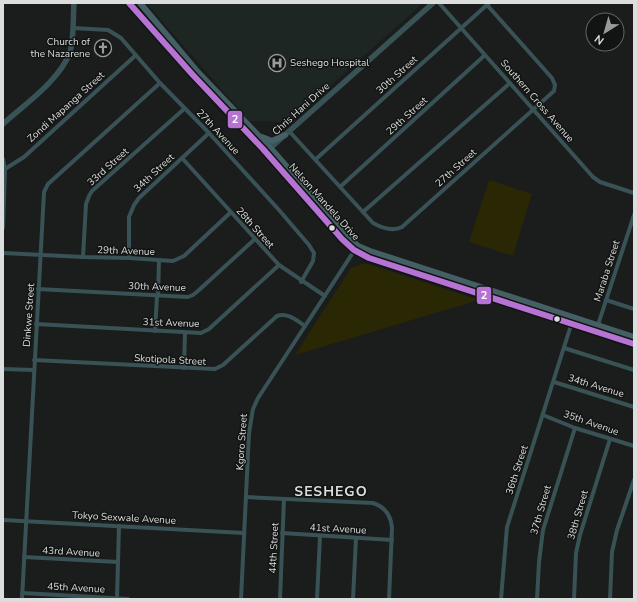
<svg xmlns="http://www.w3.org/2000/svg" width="637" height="602" viewBox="0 0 637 602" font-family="'Nunito Sans',sans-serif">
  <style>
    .built { fill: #1e2624 }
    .green { fill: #2a2705 }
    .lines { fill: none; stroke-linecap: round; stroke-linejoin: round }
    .minor { stroke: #395255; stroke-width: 4 }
    .tertiary { stroke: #395255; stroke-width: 5.5 }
    .secondary { stroke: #446064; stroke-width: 6 }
    .bus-1-casing { stroke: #111413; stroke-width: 9 }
    .bus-1 { stroke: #b673d3; stroke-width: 6 }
    .bus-dot { fill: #dcdedd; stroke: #111413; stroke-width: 1.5 }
    .labels { text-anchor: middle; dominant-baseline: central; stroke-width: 3; stroke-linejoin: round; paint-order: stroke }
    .poi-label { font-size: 10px; fill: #dcdedd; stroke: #111413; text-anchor: end }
    .street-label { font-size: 10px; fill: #dcdedd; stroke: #111413 }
    .district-label { font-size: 14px; font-weight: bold; letter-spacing: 1px; fill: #dcdedd; stroke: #111413 }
    .line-badge { stroke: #111413; stroke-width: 1.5 }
    .badge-label { font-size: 11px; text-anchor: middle; font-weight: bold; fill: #fff }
  </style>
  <rect width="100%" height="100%" fill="#1b1c1c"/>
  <path class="built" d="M 148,3 L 423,3 L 290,122 L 249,121 L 148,5 Z"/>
  <g class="green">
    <path d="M 489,180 L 532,194 L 513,256 L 469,242 Z"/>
    <path d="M 365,263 L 479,300 L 295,355 L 351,268 Z"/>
  </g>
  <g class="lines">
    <g class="minor">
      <path d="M 439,3 L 593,177 L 600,182 L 634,193"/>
      <path d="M 73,28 L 108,30 L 121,38 L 160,83 L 209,133 L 279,210 L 309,245 L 314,253 L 313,261 L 301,282"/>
      <path d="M 289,131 L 373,223 C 382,228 392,232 402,227 L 554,91 L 555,85 L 552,78 L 487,5"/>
      <path d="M 182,158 L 279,265 L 325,296"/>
      <path d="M 3,159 L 5,169 L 3,228"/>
      <path d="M 316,159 L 489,3"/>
      <path d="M 5,169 L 24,157 L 136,55"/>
      <path d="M 340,187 L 485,55"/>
      <path d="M 363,212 L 510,83"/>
      <path d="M 3,253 L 83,257 L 129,258 L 173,261 L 184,256 L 230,213"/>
      <path d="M 83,257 L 86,204 L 89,196 L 92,191 L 184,109"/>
      <path d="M 129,258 L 129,217 L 134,205 L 139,198 L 209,133"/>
      <path d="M 38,289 L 188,297 L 193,295 L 199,290 L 255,239"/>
      <path d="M 158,296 L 159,260"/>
      <path d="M 606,300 L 634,309"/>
      <path d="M 36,324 L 201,333 L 209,329 L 279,265"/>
      <path d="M 155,331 L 157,296"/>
      <path d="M 596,331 L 634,215"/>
      <path d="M 564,348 L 634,370"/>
      <path d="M 34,360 L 215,369 L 223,365 L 277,316 C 288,312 297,321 305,326"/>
      <path d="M 184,368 L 185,333"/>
      <path d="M 3,369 L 34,370"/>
      <path d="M 554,382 L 634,407"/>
      <path d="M 543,415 L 575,428 L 634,446"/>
      <path d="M 246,497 L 373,503 C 385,507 391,515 392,528 L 389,599"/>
      <path d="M 3,520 L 244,533"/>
      <path d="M 282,533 L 392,540"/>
      <path d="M 24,557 L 118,562"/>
      <path d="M 22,593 L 128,599"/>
      <path d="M 117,598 L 119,526"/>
      <path d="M 22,599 L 44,192 L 48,184 L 160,83"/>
      <path d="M 241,599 L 249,433 L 253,409 L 258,398 L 356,248"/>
      <path d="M 280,599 L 284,499"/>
      <path d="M 317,599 L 320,536"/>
      <path d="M 353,599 L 356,538"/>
      <path d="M 501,599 L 507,527 L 572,322"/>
      <path d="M 537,599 L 539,562 L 543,530 L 575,428"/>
      <path d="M 574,599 L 576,553 L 580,535 L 610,439"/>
      <path d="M 610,599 L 612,552 L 617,530 L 634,480"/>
    </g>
    <g class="tertiary">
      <path d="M 3,124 C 25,104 60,80 70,52 C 74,40 73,16 74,3"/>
      <path d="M 267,151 L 433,3"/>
    </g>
    <g class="secondary">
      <path d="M 129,3 L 192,74 L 263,149 L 342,239 L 354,250 L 369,258 L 634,344"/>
      <path d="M 140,3 L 196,70 L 274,152 L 350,239 L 358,246 L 370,251 L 634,337"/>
      <path d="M 262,137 L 272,141 L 285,135"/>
    </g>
    <g class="bus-1-casing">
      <path id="bus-1" d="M 129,3 L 192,74 L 263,149 L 342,239 L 354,250 L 369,258 L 634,344"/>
    </g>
    <use href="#bus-1" class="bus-1"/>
  </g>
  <defs>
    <g id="church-ring" transform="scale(0.9)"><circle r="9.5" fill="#111413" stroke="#989a99" stroke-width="1.5"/><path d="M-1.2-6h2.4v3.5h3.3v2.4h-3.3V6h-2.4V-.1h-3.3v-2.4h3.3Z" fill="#989a99"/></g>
    <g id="hospital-ring" transform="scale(0.9)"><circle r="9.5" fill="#111413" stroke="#989a99" stroke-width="1.5"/><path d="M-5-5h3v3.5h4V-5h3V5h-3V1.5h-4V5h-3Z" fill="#989a99"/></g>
  </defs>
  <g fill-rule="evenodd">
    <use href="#church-ring" x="103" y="48"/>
    <use href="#hospital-ring" x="277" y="63"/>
  </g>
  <g class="bus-dot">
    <circle cx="332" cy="228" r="3.5"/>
    <circle cx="557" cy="319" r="3.5"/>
  </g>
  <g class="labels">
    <g class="poi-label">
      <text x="90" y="42">Church of<tspan x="90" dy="12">the Nazarene</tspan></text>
      <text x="290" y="63" text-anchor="start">Seshego Hospital</text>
    </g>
    <g class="street-label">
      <text transform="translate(397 75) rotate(-42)">30th Street</text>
      <text transform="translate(537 101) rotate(49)">Southern Cross Avenue</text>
      <text transform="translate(66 107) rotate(-42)">Zondi Mapanga Street</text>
      <text transform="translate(301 109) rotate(-42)">Chris Hani Drive</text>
      <text transform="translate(407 116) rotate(-42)">29th Street</text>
      <text transform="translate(218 132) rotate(47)">27th Avenue</text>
      <text transform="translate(108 167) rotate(-42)">33rd Street</text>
      <text transform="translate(456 168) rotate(-42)">27th Street</text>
      <text transform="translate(154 173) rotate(-43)">34th Street</text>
      <text transform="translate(324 202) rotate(48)">Nelson Mandela Drive</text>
      <text transform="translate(255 228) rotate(48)">28th Street</text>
      <text transform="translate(126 251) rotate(2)">29th Avenue</text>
      <text transform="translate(607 271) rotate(-72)">Maraba Street</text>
      <text transform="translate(157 287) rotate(2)">30th Avenue</text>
      <text transform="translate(29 315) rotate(-86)">Dinkwe Street</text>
      <text transform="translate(171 323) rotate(2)">31st Avenue</text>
      <text transform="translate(170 360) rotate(3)">Skotipola Street</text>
      <text transform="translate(596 386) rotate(17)">34th Avenue</text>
      <text transform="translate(591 423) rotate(19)">35th Avenue</text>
      <text transform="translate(242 442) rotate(-86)">Kgoro Street</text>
      <text transform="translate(517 470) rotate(-72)">36th Street</text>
      <text transform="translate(541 510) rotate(-74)">37th Street</text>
      <text transform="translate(578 515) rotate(-74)">38th Street</text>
      <text transform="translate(124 518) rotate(3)">Tokyo Sexwale Avenue</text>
      <text transform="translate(338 529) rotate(3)">41st Avenue</text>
      <text transform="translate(274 548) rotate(-87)">44th Street</text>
      <text transform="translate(71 552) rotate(3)">43rd Avenue</text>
      <text transform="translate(76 588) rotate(3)">45th Avenue</text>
    </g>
    <g class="district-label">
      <text x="331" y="491">SESHEGO</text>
    </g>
  </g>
  <g class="line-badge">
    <rect x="227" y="110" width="16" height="19" rx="4" fill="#b673d3"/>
    <rect x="476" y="286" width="16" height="19" rx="4" fill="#b673d3"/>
  </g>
  <g class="badge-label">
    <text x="235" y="123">2</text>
    <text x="484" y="299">2</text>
  </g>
  <rect width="637" height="602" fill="none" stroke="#dcdedd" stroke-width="8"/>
  <g transform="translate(605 32) rotate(217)"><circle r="19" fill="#111413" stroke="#626564"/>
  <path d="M0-3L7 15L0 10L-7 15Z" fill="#989a99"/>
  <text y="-6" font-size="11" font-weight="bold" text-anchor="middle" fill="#dcdedd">N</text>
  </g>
</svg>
